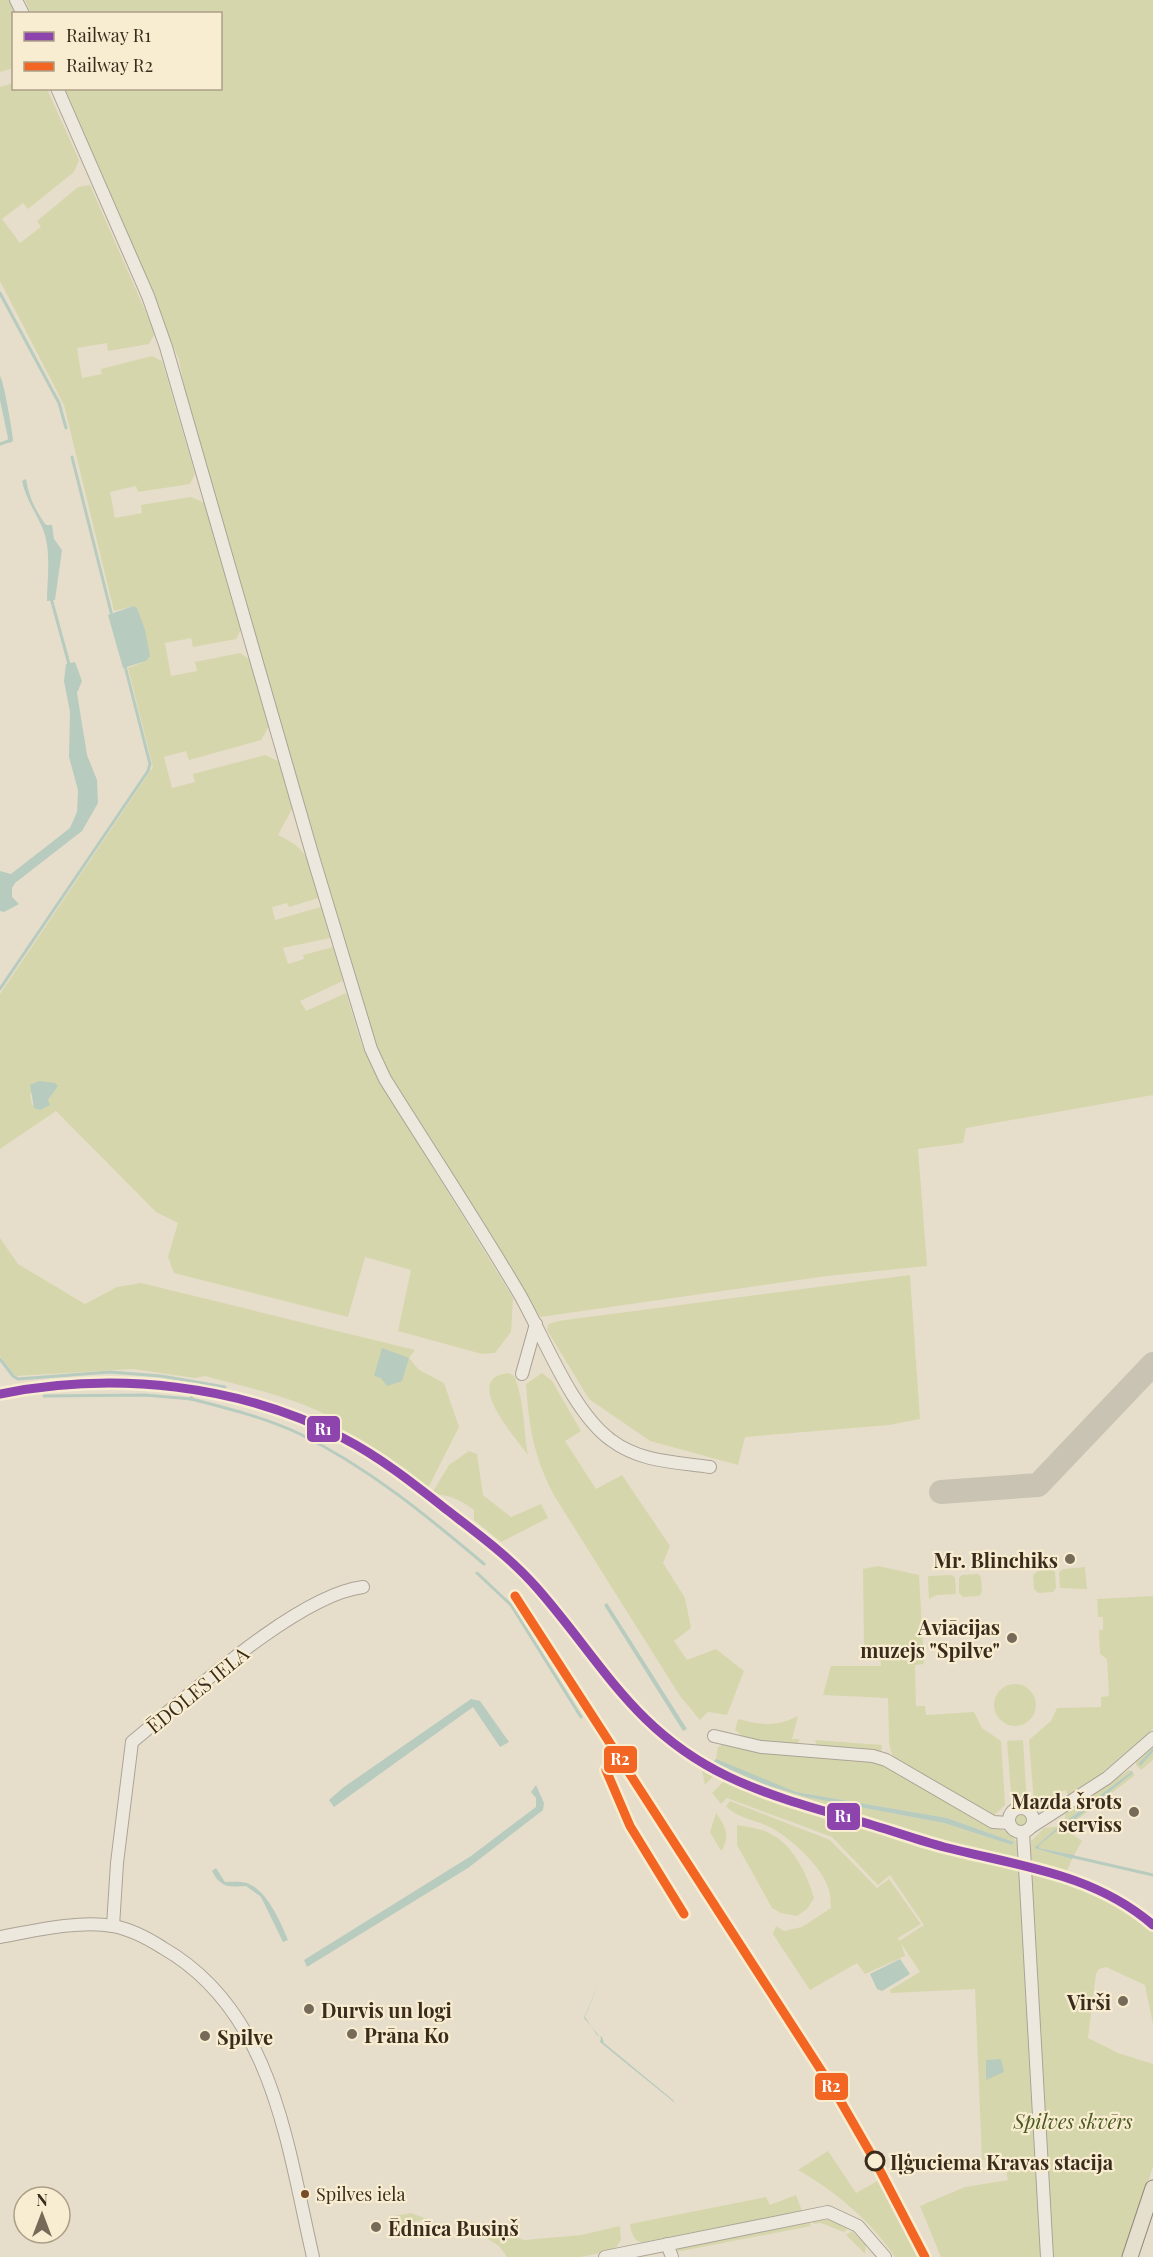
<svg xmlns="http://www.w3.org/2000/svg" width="1153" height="2257" viewBox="0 0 1153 2257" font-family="'Playfair Display',serif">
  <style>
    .green { fill: #d6d6ac; fill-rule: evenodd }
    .water { fill: #b7cbbf }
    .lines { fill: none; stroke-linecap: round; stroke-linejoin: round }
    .stream { stroke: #b7cbbf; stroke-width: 3 }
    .taxiway { stroke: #c9c3b4; stroke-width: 24 }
    .minor-casing { stroke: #aba395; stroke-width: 14 }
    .major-casing { stroke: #90887b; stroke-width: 17 }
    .minor { stroke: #ede8de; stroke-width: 12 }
    .major { stroke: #e5dfce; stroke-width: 15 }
    .rail-1-casing { stroke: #f8edd0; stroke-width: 14 }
    .rail-2-casing { stroke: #f8edd0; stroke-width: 14 }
    .rail-1 { stroke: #8e44ad; stroke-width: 9 }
    .rail-2 { stroke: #f26522; stroke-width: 9 }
    .poi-dot { fill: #766a59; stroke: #f8edd0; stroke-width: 2 }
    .stop-dot { fill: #f8edd0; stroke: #3a2b1c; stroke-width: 3 }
    .bus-dot { fill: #7a4b2a; stroke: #f8edd0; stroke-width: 2 }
    .labels { text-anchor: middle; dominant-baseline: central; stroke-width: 4.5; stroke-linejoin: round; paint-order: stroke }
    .bus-label { font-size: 18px; fill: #3a2b1c; stroke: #f8edd0; text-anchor: start }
    .poi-label { font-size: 20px; font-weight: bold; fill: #3a2b1c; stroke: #f8edd0; text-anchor: end }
    .street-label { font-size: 20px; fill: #3a2b1c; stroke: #f8edd0 }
    .park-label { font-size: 20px; font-style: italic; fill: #4a5821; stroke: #f8edd0 }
    .stop-label { font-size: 20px; font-weight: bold; fill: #3a2b1c; stroke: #f8edd0; text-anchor: start }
    .line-badge { stroke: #f8edd0; stroke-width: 2 }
    .badge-label { font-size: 16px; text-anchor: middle; font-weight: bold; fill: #fff }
  </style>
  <rect width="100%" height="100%" fill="#e6decb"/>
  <g class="green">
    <path d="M 0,0 L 9,0 L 15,13 L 13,68 L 0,72 Z"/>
    <path d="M 25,0 L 1153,0 L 1153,1095 L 966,1128 L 963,1143 L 918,1149 L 927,1266 L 827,1276 L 540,1317 L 389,1075 L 375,1040 L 208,481 L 190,416 L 179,360 L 65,89 L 220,88 L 220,14 L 31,13 Z"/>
    <path d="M 13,83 L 14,88 L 47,89 L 79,160 L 74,172 L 28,209 L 23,203 L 2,219 L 20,243 L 41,227 L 37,221 L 78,187 L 90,185 L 155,333 L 149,344 L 108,351 L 107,343 L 77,348 L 82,378 L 102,374 L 101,369 L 152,356 L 162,361 L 195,474 L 190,484 L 138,492 L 136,486 L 110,492 L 115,518 L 142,513 L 141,505 L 191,497 L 205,503 L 241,629 L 236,639 L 193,647 L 191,638 L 165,643 L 171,676 L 197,671 L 195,662 L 240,653 L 250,660 L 269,726 L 261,740 L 189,760 L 186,751 L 164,757 L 172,788 L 195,782 L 193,774 L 265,755 L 278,761 L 293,807 L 278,835 C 312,851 309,864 319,898 L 289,907 L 287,903 L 272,907 L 275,920 L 321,907 L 330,938 L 283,948 L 288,964 L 304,959 L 303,955 L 333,947 L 343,981 L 300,1001 L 306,1011 L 346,993 L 362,1045 L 378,1078 L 513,1298 L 511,1332 L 495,1353 L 482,1354 L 398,1331 L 411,1270 L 365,1257 L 348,1317 L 174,1273 L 168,1257 L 178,1223 L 156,1212 L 56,1111 L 0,1149 L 0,994 L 153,767 L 128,668 L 146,661 L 133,606 L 114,611 L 64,405 L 0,281 L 0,87 ZM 30,1093 L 52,1095 L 48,1100 L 32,1105 Z"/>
    <path d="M 0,1238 L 18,1264 L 85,1304 L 117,1287 L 141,1283 L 415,1350 L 409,1358 L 419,1370 L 444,1383 L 459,1427 L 427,1490 L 341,1434 L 339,1422 C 298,1397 251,1389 205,1376 L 195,1378 L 133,1369 L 15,1376 L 0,1356 Z"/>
    <path d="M 910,1275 L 920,1419 L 889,1425 L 745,1437 L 738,1465 L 650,1441 L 589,1399 L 547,1330 L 549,1324 L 558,1321 Z"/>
    <path d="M 509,1373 L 514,1376 C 525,1401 523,1429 528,1455 C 516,1438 460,1377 509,1373 Z"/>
    <path d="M 542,1373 L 552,1381 L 581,1431 L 565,1441 L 596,1489 L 622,1475 L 670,1546 L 663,1563 L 685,1598 L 691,1628 L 674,1641 L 687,1660 L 716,1649 L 744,1671 L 727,1715 L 708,1712 L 700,1720 L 680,1696 L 555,1497 C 534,1458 529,1428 526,1384 Z"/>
    <path d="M 469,1451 L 477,1454 L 483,1495 L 511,1517 L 541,1504 L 548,1518 L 501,1542 L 474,1520 L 474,1510 C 460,1499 450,1496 432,1493 L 449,1465 Z"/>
    <path d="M 878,1566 L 919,1575 L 924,1664 L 915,1665 L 916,1706 L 925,1706 L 926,1715 L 974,1712 L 982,1728 L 1001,1741 L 1005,1805 L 992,1817 L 893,1759 L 889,1742 L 888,1698 L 823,1695 L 831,1666 L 881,1666 L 880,1650 L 864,1651 L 863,1569 Z"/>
    <path d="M 1085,1567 L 1087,1589 L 1060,1588 L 1059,1572 L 1063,1569 Z"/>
    <path d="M 1052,1569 L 1055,1572 L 1056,1588 L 1053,1592 L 1038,1593 L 1034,1589 L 1033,1575 L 1038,1571 Z"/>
    <path d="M 978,1574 L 981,1577 L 982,1592 L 979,1596 L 963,1597 L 959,1593 L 959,1578 L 962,1575 Z"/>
    <path d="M 952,1575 L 955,1578 L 956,1594 L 937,1595 L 929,1599 L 928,1576 Z"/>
    <path d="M 1153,1596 L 1153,1729 L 1071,1799 L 1065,1790 L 1059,1793 L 1063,1801 L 1045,1813 L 1034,1803 L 1029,1740 L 1051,1721 L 1057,1708 L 1101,1707 L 1101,1697 L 1109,1696 L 1107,1659 L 1100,1654 L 1099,1630 L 1103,1630 L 1103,1617 L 1098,1617 L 1097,1599 Z"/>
    <circle cx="1015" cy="1705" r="21"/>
    <path d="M 798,1716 L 792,1739 L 800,1739 L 797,1744 L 746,1739 L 735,1730 L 738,1719 C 760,1725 777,1727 798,1716 Z"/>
    <path d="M 815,1740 L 882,1745 L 881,1753 L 817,1745 Z"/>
    <path d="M 1023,1740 L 1027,1803 L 1012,1805 L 1007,1741 Z"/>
    <path d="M 1153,1744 L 1153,1760 L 1141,1770 L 1136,1765 L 1136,1761 Z"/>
    <path d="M 722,1745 L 753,1750 L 855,1757 L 882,1765 L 988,1825 L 1010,1833 L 1018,1844 L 1019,1872 L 1033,1876 L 1030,1871 L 1031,1841 L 1044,1828 L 1061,1826 L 1082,1841 L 1074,1855 L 1039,1848 L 1039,1845 L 1057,1828 L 1034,1848 L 1072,1859 L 1062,1883 C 1097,1892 1124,1907 1153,1931 L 1153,2024 L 1145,1985 L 1106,1967 L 1099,1969 L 1096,1974 L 1088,2038 L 1118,2053 L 1153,2064 L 1153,2166 L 1124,2257 L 941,2257 L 920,2206 L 965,2187 L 1008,2180 L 1003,2158 L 982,2160 L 975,1989 L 891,1993 L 890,1990 L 920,1972 L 901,1943 L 905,1956 L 865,1974 L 857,1963 L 810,1990 L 773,1934 L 776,1926 L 784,1931 L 802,1927 L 831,1908 C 830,1902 831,1895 829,1890 C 822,1866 792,1840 772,1828 C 757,1820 738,1819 726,1806 L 730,1801 L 830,1840 L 877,1888 L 889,1879 L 921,1924 L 898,1938 L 899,1941 L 924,1925 L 890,1875 L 878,1885 L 832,1837 L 727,1798 L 721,1804 L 712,1793 L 726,1779 L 716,1773 L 705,1785 L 702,1770 L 704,1764 L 713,1762 L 766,1785 L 806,1797 L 944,1823 L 1012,1845 L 1014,1842 L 947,1818 L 796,1792 L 723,1764 L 716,1759 L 718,1747 Z"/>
    <path d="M 1129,1770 L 1132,1771 L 1069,1819 L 1072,1822 L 1133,1773 L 1135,1775 L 1078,1819 L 1080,1822 L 1074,1825 L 1065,1821 L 1065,1814 Z"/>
    <circle cx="1021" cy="1820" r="8"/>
    <path d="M 716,1813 C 725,1825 731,1837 721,1851 L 710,1832 Z"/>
    <path d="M 737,1825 C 747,1827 760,1828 769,1833 C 793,1844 807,1874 814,1898 L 807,1909 L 797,1916 L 781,1913 L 772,1908 L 737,1845 Z"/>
    <path d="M 828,2151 L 856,2193 L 881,2179 L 921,2257 L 895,2257 C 871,2221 835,2191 798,2170 Z"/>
    <path d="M 796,2195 L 802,2211 L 644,2243 C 634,2242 631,2233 630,2224 L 766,2197 L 770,2205 Z"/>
    <path d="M 411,2213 L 427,2219 L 390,2227 L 388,2217 Z"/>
    <path d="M 812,2218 L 837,2221 L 849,2228 L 844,2232 L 821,2223 L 813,2224 Z"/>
    <path d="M 809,2219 L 811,2226 L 676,2252 L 680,2247 Z"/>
    <path d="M 471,2221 L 524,2240 L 581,2235 L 620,2226 L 621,2240 L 614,2250 L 581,2257 L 507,2257 L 499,2246 L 471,2228 Z"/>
    <path d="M 852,2231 L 866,2245 L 865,2254 L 846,2235 Z"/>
  </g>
  <g class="water">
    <path d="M 0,376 C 4,382 12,430 13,441 L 9,443 L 0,400 Z"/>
    <path d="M 26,479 C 29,497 35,510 46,525 L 52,525 L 54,539 L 62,550 L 55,600 L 47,601 C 47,578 52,549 42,527 C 35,511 26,499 22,481 Z"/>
    <path d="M 133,606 L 137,608 L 145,630 L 150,656 L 146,661 L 123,668 L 108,615 Z"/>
    <path d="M 75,662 L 82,681 L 77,693 L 87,755 L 97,780 L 98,803 L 82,831 L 15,883 L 12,888 L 12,897 L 19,904 L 4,912 L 0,911 L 0,871 L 11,874 L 70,828 L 77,812 L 78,790 L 69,757 L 70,712 L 64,681 L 66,664 Z"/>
    <path d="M 39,1081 L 55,1083 L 58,1086 L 48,1100 L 50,1105 L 40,1110 L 34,1108 L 30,1085 Z"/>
    <path d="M 382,1348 L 409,1358 L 402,1381 L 387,1386 L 381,1378 L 374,1376 Z"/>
    <path d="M 607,1603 L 687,1729 L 683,1731 L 604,1605 Z"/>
    <path d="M 471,1699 L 480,1701 L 509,1742 L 500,1747 L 473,1707 L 334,1807 L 329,1800 L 344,1787 Z"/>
    <path d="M 716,1759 L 796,1792 L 947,1818 L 1014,1842 L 1012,1845 L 944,1823 L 806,1797 L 766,1785 L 713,1762 Z"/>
    <path d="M 1132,1771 L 1133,1773 L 1072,1822 L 1069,1819 Z"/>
    <path d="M 536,1785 L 544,1803 L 543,1810 L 468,1868 L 307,1967 L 304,1960 L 471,1856 L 536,1807 L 536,1798 L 531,1792 Z"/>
    <path d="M 1057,1828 L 1059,1829 L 1039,1845 L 1039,1848 L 1074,1855 L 1072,1859 L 1034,1848 Z"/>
    <path d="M 216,1868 L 225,1882 C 232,1882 243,1881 249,1884 C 268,1892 281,1923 288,1940 L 283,1942 L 261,1897 L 246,1886 C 228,1887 221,1888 212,1871 Z"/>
    <path d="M 900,1959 L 910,1974 L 882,1991 L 877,1989 L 870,1974 Z"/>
    <path d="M 600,1980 L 585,2017 L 597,2035 L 602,2037 L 604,2043 L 673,2100 L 675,2103 L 600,2042 L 601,2038 L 584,2018 Z"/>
    <path d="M 1001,2059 L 1004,2072 L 986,2080 L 986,2060 Z"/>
  </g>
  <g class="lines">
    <g class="stream">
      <path d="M 0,293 L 59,403 L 66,428"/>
      <path d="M 0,444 L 11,440"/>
      <path d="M 72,457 L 112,616"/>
      <path d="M 51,598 L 69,664"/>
      <path d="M 0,989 L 148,771 L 150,764 L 125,666"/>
      <path d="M 0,1359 L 13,1376 L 18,1379 L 110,1372 L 161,1376 L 225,1387"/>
      <path d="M 44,1396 L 145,1395 L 191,1399 L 192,1395"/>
      <path d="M 191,1399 C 227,1408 266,1418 300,1434 C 369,1468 426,1515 484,1564"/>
      <path d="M 477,1573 L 511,1605 L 581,1717"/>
      <path d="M 1140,1764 L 1153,1750"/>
      <path d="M 1070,1856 L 1153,1875"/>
    </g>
    <path class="taxiway" d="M 941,1492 L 1038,1485 L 1153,1364"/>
    <g class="minor-casing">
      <g id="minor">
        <path d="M 16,0 L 23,14"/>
        <path d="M 57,88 L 148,296 L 166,347 L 313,857 L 371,1049 L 385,1079 C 430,1151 477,1222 520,1295 C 544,1337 572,1412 611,1440 C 640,1462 675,1462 710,1467"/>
        <path d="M 522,1374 L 536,1324"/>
        <path d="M 714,1736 L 761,1747 L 873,1756 L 886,1760 L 993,1822 L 1009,1823"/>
        <circle cx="1021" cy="1820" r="12"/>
        <path d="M 1031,1827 L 1107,1778 L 1153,1738"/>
        <path d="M 1023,1832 L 1047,2257"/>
        <path d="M 113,1926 L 117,1863 L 132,1742 C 186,1698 297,1595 363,1587"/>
        <path d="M 0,1937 C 33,1931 79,1920 113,1926 C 130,1929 149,1939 163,1948 C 273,2011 287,2145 313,2257"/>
        <path d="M 667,2244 L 672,2257"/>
        <path d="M 605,2257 L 828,2212 L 858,2226 L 885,2257"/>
      </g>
    </g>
    <g class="major-casing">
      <path id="major" d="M 1130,2257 L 1153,2188"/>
    </g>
    <use href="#minor" class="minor"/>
    <use href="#major" class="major"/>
    <g class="rail-1-casing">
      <path id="rail-1" d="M 0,1394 C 115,1371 239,1384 343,1438 C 380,1457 414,1484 447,1510 C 478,1534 511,1558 537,1588 C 602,1662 634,1732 729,1777 C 769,1796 813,1808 855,1820 C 885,1828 914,1839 944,1847 C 1018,1866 1093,1873 1153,1925"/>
    </g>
    <g class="rail-2-casing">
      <g id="rail-2">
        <path d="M 515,1596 L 837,2095 L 875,2161 L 925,2257"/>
        <path d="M 606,1770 L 630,1826 L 684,1914"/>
      </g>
    </g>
    <use href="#rail-1" class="rail-1"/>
    <use href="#rail-2" class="rail-2"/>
  </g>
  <g class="poi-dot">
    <circle cx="1070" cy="1559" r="6"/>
    <circle cx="1012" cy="1638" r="6"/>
    <circle cx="1134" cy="1812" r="6"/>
    <circle cx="1123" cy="2001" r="6"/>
    <circle cx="309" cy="2009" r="6"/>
    <circle cx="352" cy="2034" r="6"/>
    <circle cx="205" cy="2036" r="6"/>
    <circle cx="376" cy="2227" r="6"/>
  </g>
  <circle class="stop-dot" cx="875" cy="2161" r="9"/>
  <circle class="bus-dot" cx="305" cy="2194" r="5"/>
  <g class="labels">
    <g class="bus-label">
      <text x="316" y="2194">Spilves iela</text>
    </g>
    <g class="poi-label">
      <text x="1058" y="1559">Mr. Blinchiks</text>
      <text x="1000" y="1626">Aviācijas<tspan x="1000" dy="23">muzejs "Spilve"</tspan></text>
      <text x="1122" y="1800">Mazda šrots<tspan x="1122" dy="23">serviss</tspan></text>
      <text x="1111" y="2001">Virši</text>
      <text x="321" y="2009" text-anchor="start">Durvis un logi</text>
      <text x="364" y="2034" text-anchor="start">Prāna Ko</text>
      <text x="217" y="2036" text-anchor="start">Spilve</text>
      <text x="388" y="2227" text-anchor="start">Ēdnīca Busiņš</text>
    </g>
    <g class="street-label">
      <text transform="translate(197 1689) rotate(-39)">ĒDOLES IELA</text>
    </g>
    <g class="park-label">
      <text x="1073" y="2120">Spilves skvērs</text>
    </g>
    <g class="stop-label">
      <text x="890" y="2161">Iļģuciema Kravas stacija</text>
    </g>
  </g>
  <g class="line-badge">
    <rect x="306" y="1415" width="35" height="28" rx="6" fill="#8e44ad"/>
    <rect x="603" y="1745" width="35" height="29" rx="6" fill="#f26522"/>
    <rect x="826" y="1802" width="35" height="29" rx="6" fill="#8e44ad"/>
    <rect x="814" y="2072" width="35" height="29" rx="6" fill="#f26522"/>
  </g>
  <g class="badge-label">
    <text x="323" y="1435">R1</text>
    <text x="620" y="1765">R2</text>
    <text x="843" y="1822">R1</text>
    <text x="831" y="2092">R2</text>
  </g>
  <rect x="12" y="12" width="210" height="78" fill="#f8edd0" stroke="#ac9f88" stroke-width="1.5"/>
  <rect x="24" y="32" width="30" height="9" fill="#8e44ad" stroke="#ac9f88" stroke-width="1.5"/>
  <text x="66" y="42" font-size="18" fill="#3a2b1c">Railway R1</text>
  <rect x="24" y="62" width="30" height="9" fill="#f26522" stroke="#ac9f88" stroke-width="1.5"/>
  <text x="66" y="72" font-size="18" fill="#3a2b1c">Railway R2</text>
  <g transform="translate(42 2215)"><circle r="28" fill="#f8edd0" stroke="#ac9f88" stroke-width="1.5"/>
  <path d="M0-4.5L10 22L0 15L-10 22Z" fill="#766a59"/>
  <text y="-9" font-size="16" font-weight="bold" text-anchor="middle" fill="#3a2b1c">N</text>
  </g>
</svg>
